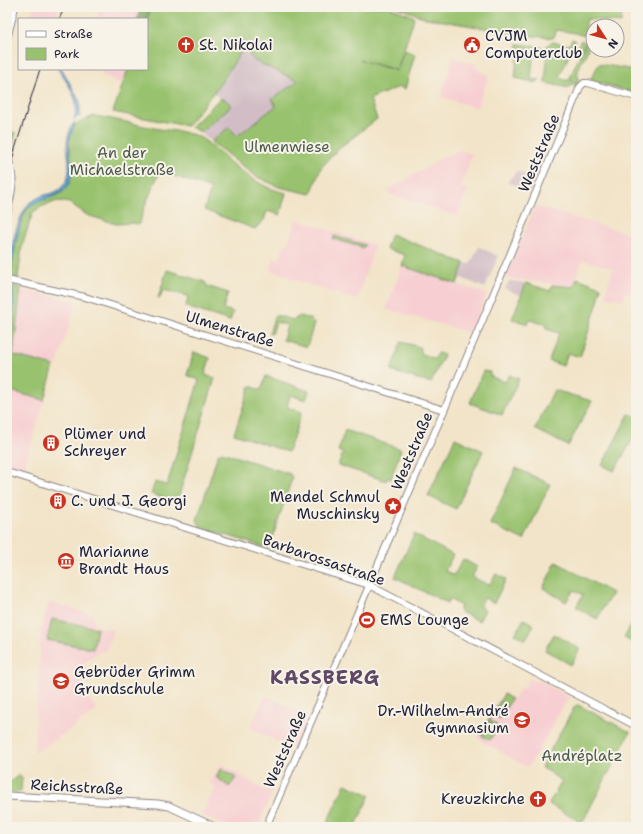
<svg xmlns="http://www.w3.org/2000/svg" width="643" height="834" viewBox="0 0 643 834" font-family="'Shantell Sans',sans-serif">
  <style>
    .built { fill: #f7cfd2 }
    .industrial { fill: #d2bdc6 }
    .green { fill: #99c26e; stroke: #5e7254 }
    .forest { fill: #7aa861; stroke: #4e654e }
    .water { fill: #5ea2d2; stroke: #406286 }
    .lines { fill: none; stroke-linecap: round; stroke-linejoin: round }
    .stream { stroke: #5ea2d2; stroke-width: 1 }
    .secondary-casing { stroke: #8a8382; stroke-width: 8 }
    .primary-casing { stroke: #8a8382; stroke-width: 9 }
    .secondary { stroke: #fff; stroke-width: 6 }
    .primary { stroke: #fff; stroke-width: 7 }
    .tram { stroke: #22223b; stroke-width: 1 }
    .labels { text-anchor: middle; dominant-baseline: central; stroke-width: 4; stroke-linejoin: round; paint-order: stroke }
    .poi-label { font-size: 15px; fill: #22223b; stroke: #f7f3e8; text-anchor: start }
    .park-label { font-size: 15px; fill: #4c5a4d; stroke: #f7f3e8 }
    .street-label { font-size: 15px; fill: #22223b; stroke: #f7f3e8 }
    .district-label { font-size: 19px; font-weight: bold; letter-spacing: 1px; fill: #5f4865; stroke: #f7f3e8 }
  </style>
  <rect width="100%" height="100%" fill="#f7f3e8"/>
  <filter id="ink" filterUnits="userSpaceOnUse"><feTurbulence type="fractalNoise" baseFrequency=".025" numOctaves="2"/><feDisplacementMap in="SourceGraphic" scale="8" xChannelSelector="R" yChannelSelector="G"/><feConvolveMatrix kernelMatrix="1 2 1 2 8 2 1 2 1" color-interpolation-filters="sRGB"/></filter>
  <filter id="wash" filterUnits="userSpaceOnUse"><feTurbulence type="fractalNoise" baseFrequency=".012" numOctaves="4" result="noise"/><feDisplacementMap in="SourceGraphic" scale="16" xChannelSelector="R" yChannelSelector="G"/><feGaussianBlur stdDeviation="0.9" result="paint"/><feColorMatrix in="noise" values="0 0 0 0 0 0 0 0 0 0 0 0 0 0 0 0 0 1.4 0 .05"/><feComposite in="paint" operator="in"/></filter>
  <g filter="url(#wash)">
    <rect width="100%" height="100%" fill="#f2e4c8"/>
    <g class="built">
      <path d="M 34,7 L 60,7 L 54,19 L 47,19 L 32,13 Z"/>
      <path d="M 98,7 L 141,7 L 137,19 L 98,19 Z"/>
      <path d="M 614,7 L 636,7 L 636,13 L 622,14 L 614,8 Z"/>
      <path d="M 453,57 L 476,64 L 475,68 L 479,69 L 478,71 L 486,73 L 489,75 L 477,108 L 441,97 Z"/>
      <path d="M 102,69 L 128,69 L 122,84 L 103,75 L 101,73 Z"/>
      <path d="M 460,150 L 472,154 L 461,187 L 468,190 L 457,216 L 389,194 L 388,190 L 446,156 Z"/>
      <path d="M 535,206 L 636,236 L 633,250 L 636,251 L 636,294 L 626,292 L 623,300 L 605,296 L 613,268 L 582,260 L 573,286 L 506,278 Z"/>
      <path d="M 296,219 L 375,245 L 357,300 L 288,278 L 289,276 L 270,270 L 274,258 L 279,260 L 285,244 L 288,245 Z"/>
      <path d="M 402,266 L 487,294 L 471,333 L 386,309 Z"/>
      <path d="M 21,289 L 75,301 L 76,303 L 56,367 L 13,356 Z"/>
      <path d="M 7,390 L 44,400 L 23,471 L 7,466 Z"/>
      <path d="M 49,602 L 94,615 L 94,626 L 113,630 L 106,652 L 100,651 L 85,662 L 84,668 L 91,677 L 79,685 L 97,710 L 37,752 L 34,751 L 41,630 Z"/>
      <path d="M 530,678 L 536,682 L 538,680 L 569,697 L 529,766 L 526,767 L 477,738 L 503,693 L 514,699 L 521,687 L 524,689 Z"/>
      <path d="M 265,696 L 308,715 L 293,749 L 250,728 Z"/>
      <path d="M 222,764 L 260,788 L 272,793 L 258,827 L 230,827 L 201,815 L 216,788 L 209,782 Z"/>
    </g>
    <g class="industrial">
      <path d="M 243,49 L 298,80 L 272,99 L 277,106 L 237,136 L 229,127 L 211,142 L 201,132 L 231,106 L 227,102 L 213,93 Z"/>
      <path d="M 517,171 L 533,177 L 531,191 L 507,182 Z"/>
      <path d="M 479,247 L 498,256 L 485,288 L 459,277 L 464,263 L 470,264 Z"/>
      <path d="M 509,281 L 526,283 L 521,295 L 505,289 Z"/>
    </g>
    <g class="green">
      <path d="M 151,7 L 389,7 L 413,16 L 414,19 L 397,70 L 360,60 L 397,71 L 404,50 L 415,54 L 405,89 L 399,87 L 370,99 L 377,119 L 339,148 L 321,168 L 311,194 L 279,187 L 257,177 L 211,142 L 229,127 L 237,136 L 276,106 L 272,99 L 298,81 L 255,61 L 250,56 L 248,46 L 243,42 L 243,49 L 218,87 L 187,126 L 113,112 L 128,69 L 147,69 L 147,19 Z"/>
      <path d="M 397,7 L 614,7 L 614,8 L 622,14 L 621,23 L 587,19 L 584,36 L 575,33 L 557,30 L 553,38 L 501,33 L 495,30 L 426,18 Z"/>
      <path d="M 572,39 L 575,40 L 573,44 L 577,47 L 581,40 L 585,42 L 579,55 L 578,54 L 580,50 L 573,47 L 559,77 L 566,81 L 568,78 L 577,85 L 576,87 L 571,85 L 569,88 L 545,83 L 548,50 L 545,50 L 547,45 L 553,42 L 569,45 Z"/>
      <path d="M 586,42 L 588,44 C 589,56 573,69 579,81 L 577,84 L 570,77 Z"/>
      <path d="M 518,44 L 543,47 L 542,52 L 542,48 L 534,47 L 531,79 L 538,80 L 540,79 L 536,83 L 515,78 Z"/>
      <path d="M 599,64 L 635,70 L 636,85 L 634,93 L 590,80 Z"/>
      <path d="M 219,99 C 225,98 228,102 231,106 L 201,132 L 191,127 Z"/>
      <path d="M 94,116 C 116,119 137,125 159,129 C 174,131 187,131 201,138 C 209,143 217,151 224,157 C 243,174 262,188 286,193 L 280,215 L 267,211 L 264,220 L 255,229 L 204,210 L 211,189 L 160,171 L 144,208 L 139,225 L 134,223 L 116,224 L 87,215 L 70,203 L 58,201 L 43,206 L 33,212 L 22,246 L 18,278 L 11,276 C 12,261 18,218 28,207 C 33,202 56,195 63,192 L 72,169 L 69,141 L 75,124 Z"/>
      <path d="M 7,131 L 16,133 L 11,152 L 7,145 Z"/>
      <path d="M 391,234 L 464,263 L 457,284 L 402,266 L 405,255 L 386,249 Z"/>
      <path d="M 334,236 L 365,245 L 364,248 L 333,239 Z"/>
      <path d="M 167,270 L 205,282 L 207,286 L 228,293 L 223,309 L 233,312 L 230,321 L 186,307 L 188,296 L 163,290 L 160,298 L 158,298 Z"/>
      <path d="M 577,278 L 601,287 L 598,302 L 580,357 L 568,353 L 563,366 L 549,361 L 559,333 L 546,329 L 547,325 L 530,320 L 528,324 L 512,319 L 526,283 L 550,291 L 552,285 L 574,287 Z"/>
      <path d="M 7,284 L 21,288 L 13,355 L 54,366 L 44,400 L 7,390 Z"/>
      <path d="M 275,315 L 293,320 L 300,316 L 311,319 L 310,321 L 314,323 L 307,347 L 283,340 L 287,325 L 276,322 L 272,334 L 269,333 Z"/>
      <path d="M 401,342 L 420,347 L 422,354 L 435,359 L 438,353 L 444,355 L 431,383 L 391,371 Z"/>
      <path d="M 194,352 L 210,358 L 205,375 L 215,378 L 177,502 L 151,494 L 155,482 L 167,485 L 199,380 L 187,375 Z"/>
      <path d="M 483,371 L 490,372 L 490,376 L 505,382 L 509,375 L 519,379 L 502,415 L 470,403 Z"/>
      <path d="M 266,376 L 309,391 L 306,400 L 290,395 L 287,407 L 302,412 L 288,452 L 234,434 L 250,386 L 261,390 Z"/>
      <path d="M 554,390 L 592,401 L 568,446 L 535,429 Z"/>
      <path d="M 629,414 L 636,416 L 636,433 L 614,471 L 602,465 Z"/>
      <path d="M 345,430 L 401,449 L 391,479 L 387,478 L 386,481 L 338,465 L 343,453 L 338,451 Z"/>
      <path d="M 455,438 L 483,451 L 456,509 L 428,496 Z"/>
      <path d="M 222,452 L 290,474 L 292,478 L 270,546 L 267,548 L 201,527 L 197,520 L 218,454 Z"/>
      <path d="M 516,468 L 550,484 L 524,540 L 490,524 Z"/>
      <path d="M 414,534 L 453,555 L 445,571 L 454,575 L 463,559 L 477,567 L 472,577 L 489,585 L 496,574 L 506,579 L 494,603 L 484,598 L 480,607 L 485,610 L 479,621 L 459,611 L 461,606 L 449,599 L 447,603 L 395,577 Z"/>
      <path d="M 556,562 L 612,593 L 597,619 L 576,607 L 583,595 L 574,590 L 566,602 L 543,588 Z"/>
      <path d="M 636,617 L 636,644 L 624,638 Z"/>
      <path d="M 52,619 L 97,628 L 93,649 L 47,640 Z"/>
      <path d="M 524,619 L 534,625 L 525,640 L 515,634 Z"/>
      <path d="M 554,634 L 580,649 L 571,665 L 545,650 Z"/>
      <path d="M 504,694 L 511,699 L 500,719 L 493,715 L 481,735 L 480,734 Z"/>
      <path d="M 578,705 L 630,732 L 582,823 L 549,804 L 562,781 L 541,767 L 575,706 Z"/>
      <path d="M 491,721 L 498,726 L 490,740 L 482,736 Z"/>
      <path d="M 222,768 L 236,778 L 229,787 L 216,777 Z"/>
      <path d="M 19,775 L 22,777 L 21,792 L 7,792 L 7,784 Z"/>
      <path d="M 345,784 L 370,795 L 355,827 L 336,827 L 327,823 Z"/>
    </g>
    <path class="forest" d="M 141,7 L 151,7 L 147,19 L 137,19 Z"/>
    <g class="water">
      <path d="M 58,69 L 62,69 L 80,102 L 80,116 L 74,118 C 82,101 67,83 58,69 Z"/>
      <path d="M 75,124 C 73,130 70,136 69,142 C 68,156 76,170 69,184 C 62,198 42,198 30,206 C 19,214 12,262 11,276 L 8,276 C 11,251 14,221 31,201 L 32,202 C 40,193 54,196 62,187 C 74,174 67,158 67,143 C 67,137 70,130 72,125 Z"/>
      <path d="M 9,287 L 13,288 L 14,311 L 12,330 L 7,344 C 7,323 11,308 9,287 Z"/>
    </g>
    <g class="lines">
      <path class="stream" d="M 73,124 L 76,118"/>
    </g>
  </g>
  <g filter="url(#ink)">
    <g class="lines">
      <g class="secondary-casing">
        <g id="secondary">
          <path d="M 7,39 L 15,7"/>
          <path d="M 7,280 L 85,297 L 444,410"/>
          <path d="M 7,472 L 369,585 L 636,726"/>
          <path d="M 266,827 L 478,331 L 580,87 L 584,83 L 588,83 L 636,97"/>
        </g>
      </g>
      <g class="primary-casing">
        <g id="primary">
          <path d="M 7,158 C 16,178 11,192 7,212"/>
          <path d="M 7,796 L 158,804 L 169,806 L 214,827"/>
        </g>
      </g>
      <use href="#secondary" class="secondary"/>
      <use href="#primary" class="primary"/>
      <g class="tram">
        <path d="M 59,19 L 65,7"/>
        <path d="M 7,181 L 15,149 L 40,69"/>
      </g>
    </g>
  </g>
  <defs>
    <g id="church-disc" transform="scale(0.9)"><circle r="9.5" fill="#c8321e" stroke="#f7f3e8"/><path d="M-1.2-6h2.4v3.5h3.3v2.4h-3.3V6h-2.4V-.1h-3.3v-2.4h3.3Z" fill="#fff"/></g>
    <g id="civic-disc" transform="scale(0.9)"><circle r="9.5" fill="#c8321e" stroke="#f7f3e8"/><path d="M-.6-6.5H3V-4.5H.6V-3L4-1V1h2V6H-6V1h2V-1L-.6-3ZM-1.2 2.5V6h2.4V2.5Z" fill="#fff"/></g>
    <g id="building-disc" transform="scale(0.9)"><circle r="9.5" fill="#c8321e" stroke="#f7f3e8"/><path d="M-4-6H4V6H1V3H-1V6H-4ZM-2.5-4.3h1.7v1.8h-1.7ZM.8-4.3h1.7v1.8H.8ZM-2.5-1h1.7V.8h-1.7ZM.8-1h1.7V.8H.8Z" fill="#fff"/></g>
    <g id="sight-disc" transform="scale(0.9)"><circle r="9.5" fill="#c8321e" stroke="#f7f3e8"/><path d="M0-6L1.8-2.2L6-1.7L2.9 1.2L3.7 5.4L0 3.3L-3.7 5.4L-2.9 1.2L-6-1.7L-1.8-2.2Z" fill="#fff"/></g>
    <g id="museum-disc" transform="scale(0.9)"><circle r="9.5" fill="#c8321e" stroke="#f7f3e8"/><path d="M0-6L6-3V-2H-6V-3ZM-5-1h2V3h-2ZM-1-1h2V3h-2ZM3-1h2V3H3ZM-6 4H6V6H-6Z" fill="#fff"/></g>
    <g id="stadium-disc" transform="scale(0.9)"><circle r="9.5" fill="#c8321e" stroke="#f7f3e8"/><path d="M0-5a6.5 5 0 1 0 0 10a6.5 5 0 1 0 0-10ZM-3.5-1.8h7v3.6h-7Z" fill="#fff"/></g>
    <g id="school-disc" transform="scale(0.9)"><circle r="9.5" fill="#c8321e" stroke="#f7f3e8"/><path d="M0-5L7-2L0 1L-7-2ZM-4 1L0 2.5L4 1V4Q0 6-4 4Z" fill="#fff"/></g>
  </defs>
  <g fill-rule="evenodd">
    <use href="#church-disc" x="186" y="45"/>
    <use href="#civic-disc" x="472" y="45"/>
    <use href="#building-disc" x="51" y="443"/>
    <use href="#building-disc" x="58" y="501"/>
    <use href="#sight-disc" x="393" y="506"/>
    <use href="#museum-disc" x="66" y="561"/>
    <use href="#stadium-disc" x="367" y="620"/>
    <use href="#school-disc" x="61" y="681"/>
    <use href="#school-disc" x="522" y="720"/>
    <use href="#church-disc" x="538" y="799"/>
  </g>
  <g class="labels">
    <g class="poi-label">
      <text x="485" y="36">CVJM<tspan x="485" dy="17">Computerclub</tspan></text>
      <text x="199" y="45">St. Nikolai</text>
      <text x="64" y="434">Plümer und<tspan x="64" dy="17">Schreyer</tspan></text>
      <text x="380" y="497" text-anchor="end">Mendel Schmul<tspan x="380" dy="17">Muschinsky</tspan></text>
      <text x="71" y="501">C. und J. Georgi</text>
      <text x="79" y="552">Marianne<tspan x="79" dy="17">Brandt Haus</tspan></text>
      <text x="380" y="620">EMS Lounge</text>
      <text x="74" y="672">Gebrüder Grimm<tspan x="74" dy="17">Grundschule</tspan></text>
      <text x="509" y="711" text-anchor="end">Dr.-Wilhelm-André<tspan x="509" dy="17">Gymnasium</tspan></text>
      <text x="525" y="799" text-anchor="end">Kreuzkirche</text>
    </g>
    <g class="park-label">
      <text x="287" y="147">Ulmenwiese</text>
      <text x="122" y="153">An der<tspan x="122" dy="17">Michaelstraße</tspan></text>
      <text x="582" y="756">Andréplatz</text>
    </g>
    <g class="street-label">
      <text transform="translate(539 153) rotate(-67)">Weststraße</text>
      <text transform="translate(230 329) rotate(17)">Ulmenstraße</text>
      <text transform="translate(412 451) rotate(-67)">Weststraße</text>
      <text transform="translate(324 560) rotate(19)">Barbarossastraße</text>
      <text transform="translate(285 749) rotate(-66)">Weststraße</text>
      <text transform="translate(77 787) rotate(3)">Reichsstraße</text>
    </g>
    <g class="district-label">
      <text x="325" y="677">KASSBERG</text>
    </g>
  </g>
  <rect width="643" height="834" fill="none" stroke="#f7f3e8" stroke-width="24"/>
  <rect x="18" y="18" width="130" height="52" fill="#f7f3e8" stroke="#a29fa3"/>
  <rect x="26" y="31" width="20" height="6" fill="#ffffff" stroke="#a29fa3"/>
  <text x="54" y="38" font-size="12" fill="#22223b">Straße</text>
  <rect x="26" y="48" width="20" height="12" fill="#99c26e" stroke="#a29fa3"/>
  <text x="54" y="58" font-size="12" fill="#22223b">Park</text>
  <g transform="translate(605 38) rotate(126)"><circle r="19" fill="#f7f3e8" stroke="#a29fa3"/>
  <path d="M0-3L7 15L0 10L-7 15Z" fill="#c8321e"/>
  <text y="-6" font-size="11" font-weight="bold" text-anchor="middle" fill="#22223b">N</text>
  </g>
</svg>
